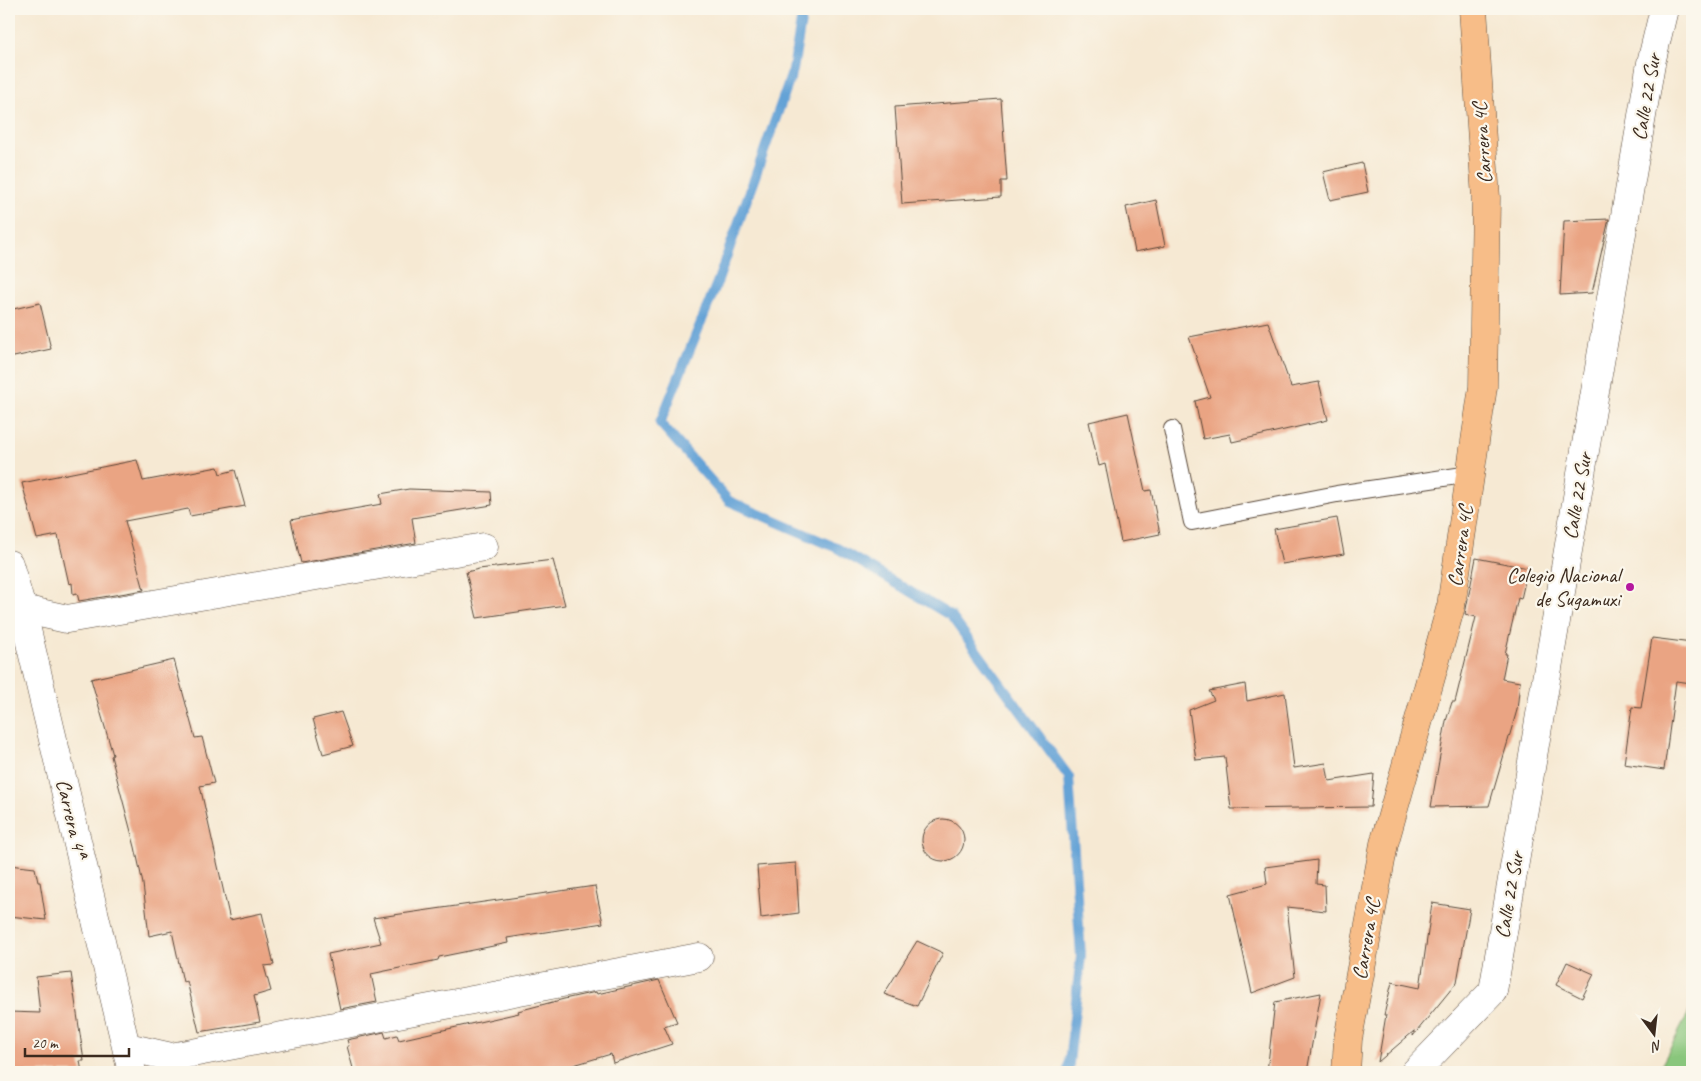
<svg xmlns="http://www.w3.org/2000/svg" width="1701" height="1081" viewBox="0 0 1701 1081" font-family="Caveat,sans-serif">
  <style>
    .green { fill: #89c67c; stroke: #62784d }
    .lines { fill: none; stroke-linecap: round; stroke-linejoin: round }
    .stream { stroke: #64a2d6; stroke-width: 10 }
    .building { fill: #eaa483 }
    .service-casing { stroke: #574739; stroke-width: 18 }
    .minor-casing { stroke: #574739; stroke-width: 29 }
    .tertiary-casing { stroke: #574739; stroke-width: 29 }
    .primary-casing { stroke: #574739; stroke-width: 29 }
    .service { stroke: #fff; stroke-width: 16 }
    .minor { stroke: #fff; stroke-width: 28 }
    .tertiary { stroke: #fff; stroke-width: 28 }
    .primary { stroke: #f7bd88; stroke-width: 28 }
    .poi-dot { fill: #b5179e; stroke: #fbf7ec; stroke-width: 2 }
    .labels { text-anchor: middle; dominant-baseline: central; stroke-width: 4.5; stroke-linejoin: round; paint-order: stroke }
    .street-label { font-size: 21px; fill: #3b2a1e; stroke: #fbf7ec }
    .poi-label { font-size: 21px; fill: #3b2a1e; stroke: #fbf7ec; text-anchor: end }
  </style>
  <rect width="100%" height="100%" fill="#fbf7ec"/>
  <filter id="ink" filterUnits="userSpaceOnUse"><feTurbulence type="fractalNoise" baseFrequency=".02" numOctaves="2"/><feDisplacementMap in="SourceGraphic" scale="10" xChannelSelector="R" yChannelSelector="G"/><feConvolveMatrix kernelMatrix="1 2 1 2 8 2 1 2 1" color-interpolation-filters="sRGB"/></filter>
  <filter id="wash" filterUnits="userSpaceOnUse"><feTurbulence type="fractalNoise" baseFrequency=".0096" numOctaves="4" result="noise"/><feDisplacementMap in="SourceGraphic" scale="20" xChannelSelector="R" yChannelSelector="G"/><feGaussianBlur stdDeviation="1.12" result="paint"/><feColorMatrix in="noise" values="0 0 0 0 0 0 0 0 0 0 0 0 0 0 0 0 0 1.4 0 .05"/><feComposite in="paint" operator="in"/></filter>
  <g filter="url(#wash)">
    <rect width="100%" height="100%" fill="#f6e9d3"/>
    <path class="green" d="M 1692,1006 L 1692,1072 L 1658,1072 Z"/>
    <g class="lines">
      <path class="stream" d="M 803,9 L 793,70 L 717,283 L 660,423 L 729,501 L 837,548 L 951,616 L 1069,777 L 1081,956 L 1068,1072"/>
    </g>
    <g id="blocks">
      <g class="building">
        <path d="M 1001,99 L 1007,181 L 1001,181 L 1001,197 L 902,204 L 895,107 Z"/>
        <path d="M 1362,163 L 1368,192 L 1330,200 L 1323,172 Z"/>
        <path d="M 1156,200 L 1165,246 L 1135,252 L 1126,207 Z"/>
        <path d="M 1609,219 L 1592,293 L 1560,295 L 1564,221 Z"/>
        <path d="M 40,303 L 51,349 L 9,358 L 9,310 Z"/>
        <path d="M 1268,322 L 1291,387 L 1319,382 L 1328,420 L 1232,442 L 1230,434 L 1203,439 L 1195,401 L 1210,397 L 1189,337 Z"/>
        <path d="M 1128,413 L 1145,491 L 1151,490 L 1160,534 L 1121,542 L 1105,464 L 1099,466 L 1089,422 Z"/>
        <path d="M 137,460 L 143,481 L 218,467 L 220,474 L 235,470 L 245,506 L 190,516 L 188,509 L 125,521 L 144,590 L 79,601 L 77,593 L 73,594 L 72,583 L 69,584 L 58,535 L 37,539 L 22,483 Z"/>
        <path d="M 409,489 L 491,492 L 492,505 L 412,518 L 416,543 L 301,563 L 291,520 L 330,512 L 330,513 L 382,504 L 380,494 Z"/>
        <path d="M 1337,518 L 1344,554 L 1282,564 L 1274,529 Z"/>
        <path d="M 1476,558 L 1528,568 L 1521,599 L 1518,598 L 1505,654 L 1507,654 L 1502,679 L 1520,682 L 1517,710 L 1489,806 L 1431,807 L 1446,721 L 1452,702 L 1455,702 L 1476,617 L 1465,614 Z"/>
        <path d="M 553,560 L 565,605 L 477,618 L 466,572 L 479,569 Z"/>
        <path d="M 1652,638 L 1692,643 L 1692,683 L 1676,681 L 1664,770 L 1624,764 L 1632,707 L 1641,708 Z"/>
        <path d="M 174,660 L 195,738 L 202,737 L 214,783 L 200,786 L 230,920 L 262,913 L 274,965 L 264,966 L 271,991 L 254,996 L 260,1022 L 199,1032 L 187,981 L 183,982 L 172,931 L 149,936 L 143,884 L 135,847 L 111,756 L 113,755 L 91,679 Z"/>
        <path d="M 1245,684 L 1247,701 L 1285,693 L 1294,768 L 1326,763 L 1329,781 L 1374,774 L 1371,807 L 1231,809 L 1225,757 L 1196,760 L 1189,710 L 1214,700 L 1209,691 Z"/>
        <path d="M 341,712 L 353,746 L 323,754 L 313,719 Z"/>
        <circle cx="943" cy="840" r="21"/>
        <path d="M 1317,860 L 1316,884 L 1325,885 L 1326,911 L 1287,907 L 1295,977 L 1252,993 L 1230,894 L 1267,884 L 1265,867 Z"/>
        <path d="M 796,863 L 799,913 L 761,918 L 757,866 Z"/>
        <path d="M 9,865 L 35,868 L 38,882 L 40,882 L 46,920 L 9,916 Z"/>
        <path d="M 595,886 L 603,923 L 507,938 L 508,943 L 439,957 L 438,960 L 371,974 L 377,1002 L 340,1009 L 328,954 L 381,943 L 373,918 Z"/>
        <path d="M 1432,903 L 1470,909 L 1457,982 L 1413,1036 L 1414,1031 L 1378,1062 L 1386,1015 L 1384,1015 L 1392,982 L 1420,988 Z"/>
        <path d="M 917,941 L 943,953 L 917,1006 L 884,994 Z"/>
        <path d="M 1567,962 L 1594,974 L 1582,998 L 1556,985 Z"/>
        <path d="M 71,973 L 84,1061 L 80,1061 L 82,1072 L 13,1072 L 9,1035 L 9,1012 L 40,1013 L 36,977 Z"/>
        <path d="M 659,980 L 677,1022 L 664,1026 L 672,1044 L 613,1063 L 611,1054 L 550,1072 L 354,1072 L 347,1046 L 349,1046 L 347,1040 L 384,1032 L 386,1038 L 397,1035 L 399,1040 L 519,1013 L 518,1011 L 564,999 L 596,992 L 597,994 Z"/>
        <path d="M 1321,993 L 1307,1072 L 1267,1072 L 1275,1002 Z"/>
      </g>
    </g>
  </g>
  <g filter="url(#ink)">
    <use href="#blocks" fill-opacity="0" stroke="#574739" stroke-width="1"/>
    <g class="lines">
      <g class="service-casing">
        <path id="service" d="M 1172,429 L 1192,522 L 1337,494 L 1470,474"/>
      </g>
      <g class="minor-casing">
        <g id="minor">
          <path d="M 9,610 L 22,609 L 67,619 L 484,547"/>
          <path d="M 127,1047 L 171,1057 L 699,957"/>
          <path d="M 1415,1072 L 1493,991 L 1651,63 L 1664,9"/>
        </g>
      </g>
      <g class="tertiary-casing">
        <path id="tertiary" d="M 9,564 L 22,609 L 132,1072"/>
      </g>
      <g class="primary-casing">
        <path id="primary" d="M 1346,1072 L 1348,1039 L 1384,844 L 1451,606 L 1483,387 L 1486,198 L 1473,9"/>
      </g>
      <use href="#service" class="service"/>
      <use href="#minor" class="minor"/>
      <use href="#tertiary" class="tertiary"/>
      <use href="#primary" class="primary"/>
    </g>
  </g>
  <circle class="poi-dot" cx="1630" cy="587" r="5"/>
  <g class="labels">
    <g class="street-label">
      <text transform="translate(1646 97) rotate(-80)">Calle 22 Sur</text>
      <text transform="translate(1482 143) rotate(-94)">Carrera 4C</text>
      <text transform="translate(1577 496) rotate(-80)">Calle 22 Sur</text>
      <text transform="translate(1460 546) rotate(-82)">Carrera 4C</text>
      <text transform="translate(72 818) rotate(77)">Carrera 4ª</text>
      <text transform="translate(1509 895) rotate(-80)">Calle 22 Sur</text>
      <text transform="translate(1366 939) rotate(-80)">Carrera 4C</text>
    </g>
    <g class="poi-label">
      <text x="1620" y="575">Colegio Nacional<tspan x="1620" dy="24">de Sugamuxi</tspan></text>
    </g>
  </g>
  <rect width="1701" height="1081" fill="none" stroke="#fbf7ec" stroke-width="30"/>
  <g transform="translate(1654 1034) rotate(165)" stroke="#fbf7ec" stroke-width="4" paint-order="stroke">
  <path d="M0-4L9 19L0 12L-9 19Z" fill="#3b2a1e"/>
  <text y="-8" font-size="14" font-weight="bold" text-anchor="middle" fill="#3b2a1e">N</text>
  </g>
  <path d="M25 1048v8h104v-8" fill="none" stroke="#3b2a1e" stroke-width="2.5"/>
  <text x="32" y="1048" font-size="15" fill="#3b2a1e" stroke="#fbf7ec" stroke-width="4" paint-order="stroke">20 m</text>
</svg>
